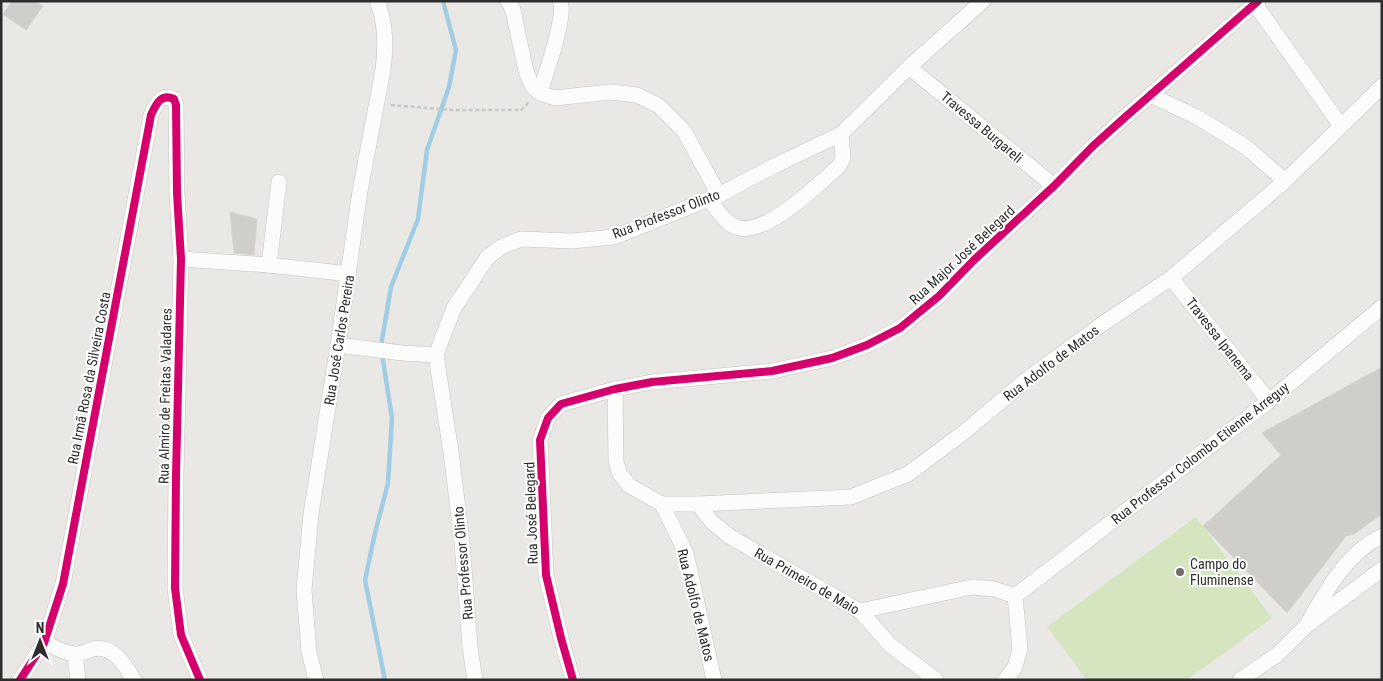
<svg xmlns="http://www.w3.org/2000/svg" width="1383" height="681" viewBox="0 0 1383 681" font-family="'Roboto Condensed',sans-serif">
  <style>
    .pitch { fill: #d4e5bf }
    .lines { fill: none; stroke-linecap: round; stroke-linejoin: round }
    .stream { stroke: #a0cde3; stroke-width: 4.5 }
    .building { fill: #cfceca; stroke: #d5d4d0 }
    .minor-casing { stroke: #c4c4c4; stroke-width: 16 }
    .path { stroke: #c8c8c8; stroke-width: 2.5; stroke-dasharray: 4 2.5; stroke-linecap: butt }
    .minor { stroke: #fcfcfb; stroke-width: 15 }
    .cycleway-casing { stroke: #fff; stroke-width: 11 }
    .cycleway { stroke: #d6006c; stroke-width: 8 }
    .poi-dot { fill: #6f6e6d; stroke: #fff; stroke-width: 2 }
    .labels { text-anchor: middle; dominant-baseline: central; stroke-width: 4; stroke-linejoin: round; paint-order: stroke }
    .street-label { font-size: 14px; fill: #2d2d2d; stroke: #fff }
    .poi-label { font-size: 14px; fill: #2d2d2d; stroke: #fff; text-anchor: start }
  </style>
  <rect width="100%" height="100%" fill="#eae8e4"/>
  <path class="pitch" d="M 1196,517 L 1272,618 L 1187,680 L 1087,680 L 1047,627 Z"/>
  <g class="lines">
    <g class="stream">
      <path d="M 381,346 L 391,287 L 418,219 L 427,150 L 449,87 L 456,50 L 443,1"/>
      <path d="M 382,354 L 392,418 L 388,483 L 375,533 L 365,580 L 385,680"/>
    </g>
  </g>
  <g class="building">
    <path d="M 12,1 L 36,1 L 43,6 L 26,30 L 3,14 Z"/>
    <path d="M 230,212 L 257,219 L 254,255 L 234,253 Z"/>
    <path d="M 1382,367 L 1382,514 L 1354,534 L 1346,536 L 1287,613 L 1203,526 L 1281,455 L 1262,433 Z"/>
  </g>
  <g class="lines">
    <g class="minor-casing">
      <g id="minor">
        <path d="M 508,1 L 513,10 L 519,39 L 526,71 L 532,86 L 540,93 L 555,98 L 610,92 L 637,95 L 659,106 L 684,131 L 719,195"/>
        <path d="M 1255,4 L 1341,126"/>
        <path d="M 909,67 L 1054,186"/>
        <path d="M 540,93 C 545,75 567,15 560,1"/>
        <path d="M 1150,95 L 1197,117 L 1246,147 L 1285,181"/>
        <path d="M 709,199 C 717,209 726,225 739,228 C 768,234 819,184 839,166 L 843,158 L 841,134"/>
        <path d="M 181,259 L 269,265 L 349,274"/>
        <path d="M 269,265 L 279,182"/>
        <path d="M 1171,278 L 1269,401"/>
        <path d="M 338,345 L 402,353 L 436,355"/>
        <path d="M 615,389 L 616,462 L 620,474 L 630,486 L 662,504 L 698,504 L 851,497 L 908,474 L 963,433 L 1031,376 L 1101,325 L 1171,278 L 1285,181 L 1382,86"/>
        <path d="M 662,504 L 686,553 L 714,680"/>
        <path d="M 698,504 L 712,522 L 729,536 L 860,611 L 890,645 L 936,680"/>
        <path d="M 1015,596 L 1269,401 L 1382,307"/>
        <path d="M 860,611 L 972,587 L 994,589 L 1015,596"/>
        <path d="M 1309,621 C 1327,589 1348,552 1382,536"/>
        <path d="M 44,643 C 53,646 64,653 74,654 C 79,655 87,651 93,649 C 113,644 125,665 134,680"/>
        <path d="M 75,655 L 78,680"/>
        <path d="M 20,680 L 44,643 L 63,584 L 151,115 C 156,104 161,93 174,99 L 176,105 L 177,193 L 181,259 L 176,475 L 175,588 L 181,635 L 200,680"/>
        <path d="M 316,680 L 309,652 L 304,590 L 311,514 L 338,345 L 360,191 L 383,70 C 386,46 386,24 377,1"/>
        <path d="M 475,680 L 470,647 L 462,542 L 451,452 L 436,355 L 443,336 L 454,308 L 487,258 L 501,247 L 521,239 L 572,241 L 614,237 L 719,195 L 772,167 L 841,134 L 909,67 L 983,1"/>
        <path d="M 573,680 L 561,638 L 546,575 L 540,440 L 548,418 L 561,404 L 615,389 L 652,382 L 772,371 L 832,358 L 867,345 L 900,328 L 939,296 L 974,260 L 1054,186 L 1093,146 L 1123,119 L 1258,1"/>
        <path d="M 1005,680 L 1015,667 L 1020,649 L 1015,596"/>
        <path d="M 1240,680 L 1278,654 L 1306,626 L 1382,569"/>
      </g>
    </g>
    <path class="path" d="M 391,105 L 452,110 L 521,110 L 529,102"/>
    <use href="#minor" class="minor"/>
    <g class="cycleway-casing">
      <g id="cycleway">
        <path d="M 20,680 L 44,643 L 63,584 L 151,115 C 156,104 161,93 174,99 L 176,105 L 177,193 L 181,259 L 176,475 L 175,588 L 181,635 L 200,680"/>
        <path d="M 573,680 L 561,638 L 546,575 L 540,440 L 548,418 L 561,404 L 615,389 L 652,382 L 772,371 L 832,358 L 867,345 L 900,328 L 939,296 L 974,260 L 1054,186 L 1093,146 L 1123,119 L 1258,1"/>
      </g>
    </g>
    <use href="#cycleway" class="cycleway"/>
  </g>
  <circle class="poi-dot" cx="1180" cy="572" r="5"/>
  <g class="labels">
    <g class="street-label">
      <text transform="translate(982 127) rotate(40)">Travessa Burgareli</text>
      <text transform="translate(666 214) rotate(-21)">Rua Professor Olinto</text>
      <text transform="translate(962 255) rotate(-43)">Rua Major José Belegard</text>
      <text transform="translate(1220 339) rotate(52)">Travessa Ipanema</text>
      <text transform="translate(339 340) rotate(-81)">Rua José Carlos Pereira</text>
      <text transform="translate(1051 363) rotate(-37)">Rua Adolfo de Matos</text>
      <text transform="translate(89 378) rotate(-79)">Rua Irmã Rosa da Silveira Costa</text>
      <text transform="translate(165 396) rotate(-89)">Rua Almiro de Freitas Valadares</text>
      <text transform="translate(1200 453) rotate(-38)">Rua Professor Colombo Etienne Arreguy</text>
      <text transform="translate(531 513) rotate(-92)">Rua José Belegard</text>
      <text transform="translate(463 563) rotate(-95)">Rua Professor Olinto</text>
      <text transform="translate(807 581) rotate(30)">Rua Primeiro de Maio</text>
      <text transform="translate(696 605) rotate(76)">Rua Adolfo de Matos</text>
    </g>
    <g class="poi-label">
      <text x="1190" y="564">Campo do<tspan x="1190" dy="16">Fluminense</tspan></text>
    </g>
  </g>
  <rect width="1383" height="681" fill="none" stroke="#2d2d2d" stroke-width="5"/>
  <g transform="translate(40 641)" stroke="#ffffff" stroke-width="4" paint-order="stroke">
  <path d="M0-4L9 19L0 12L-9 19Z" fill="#2d2d2d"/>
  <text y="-8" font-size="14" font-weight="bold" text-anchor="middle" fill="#2d2d2d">N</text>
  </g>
</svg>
